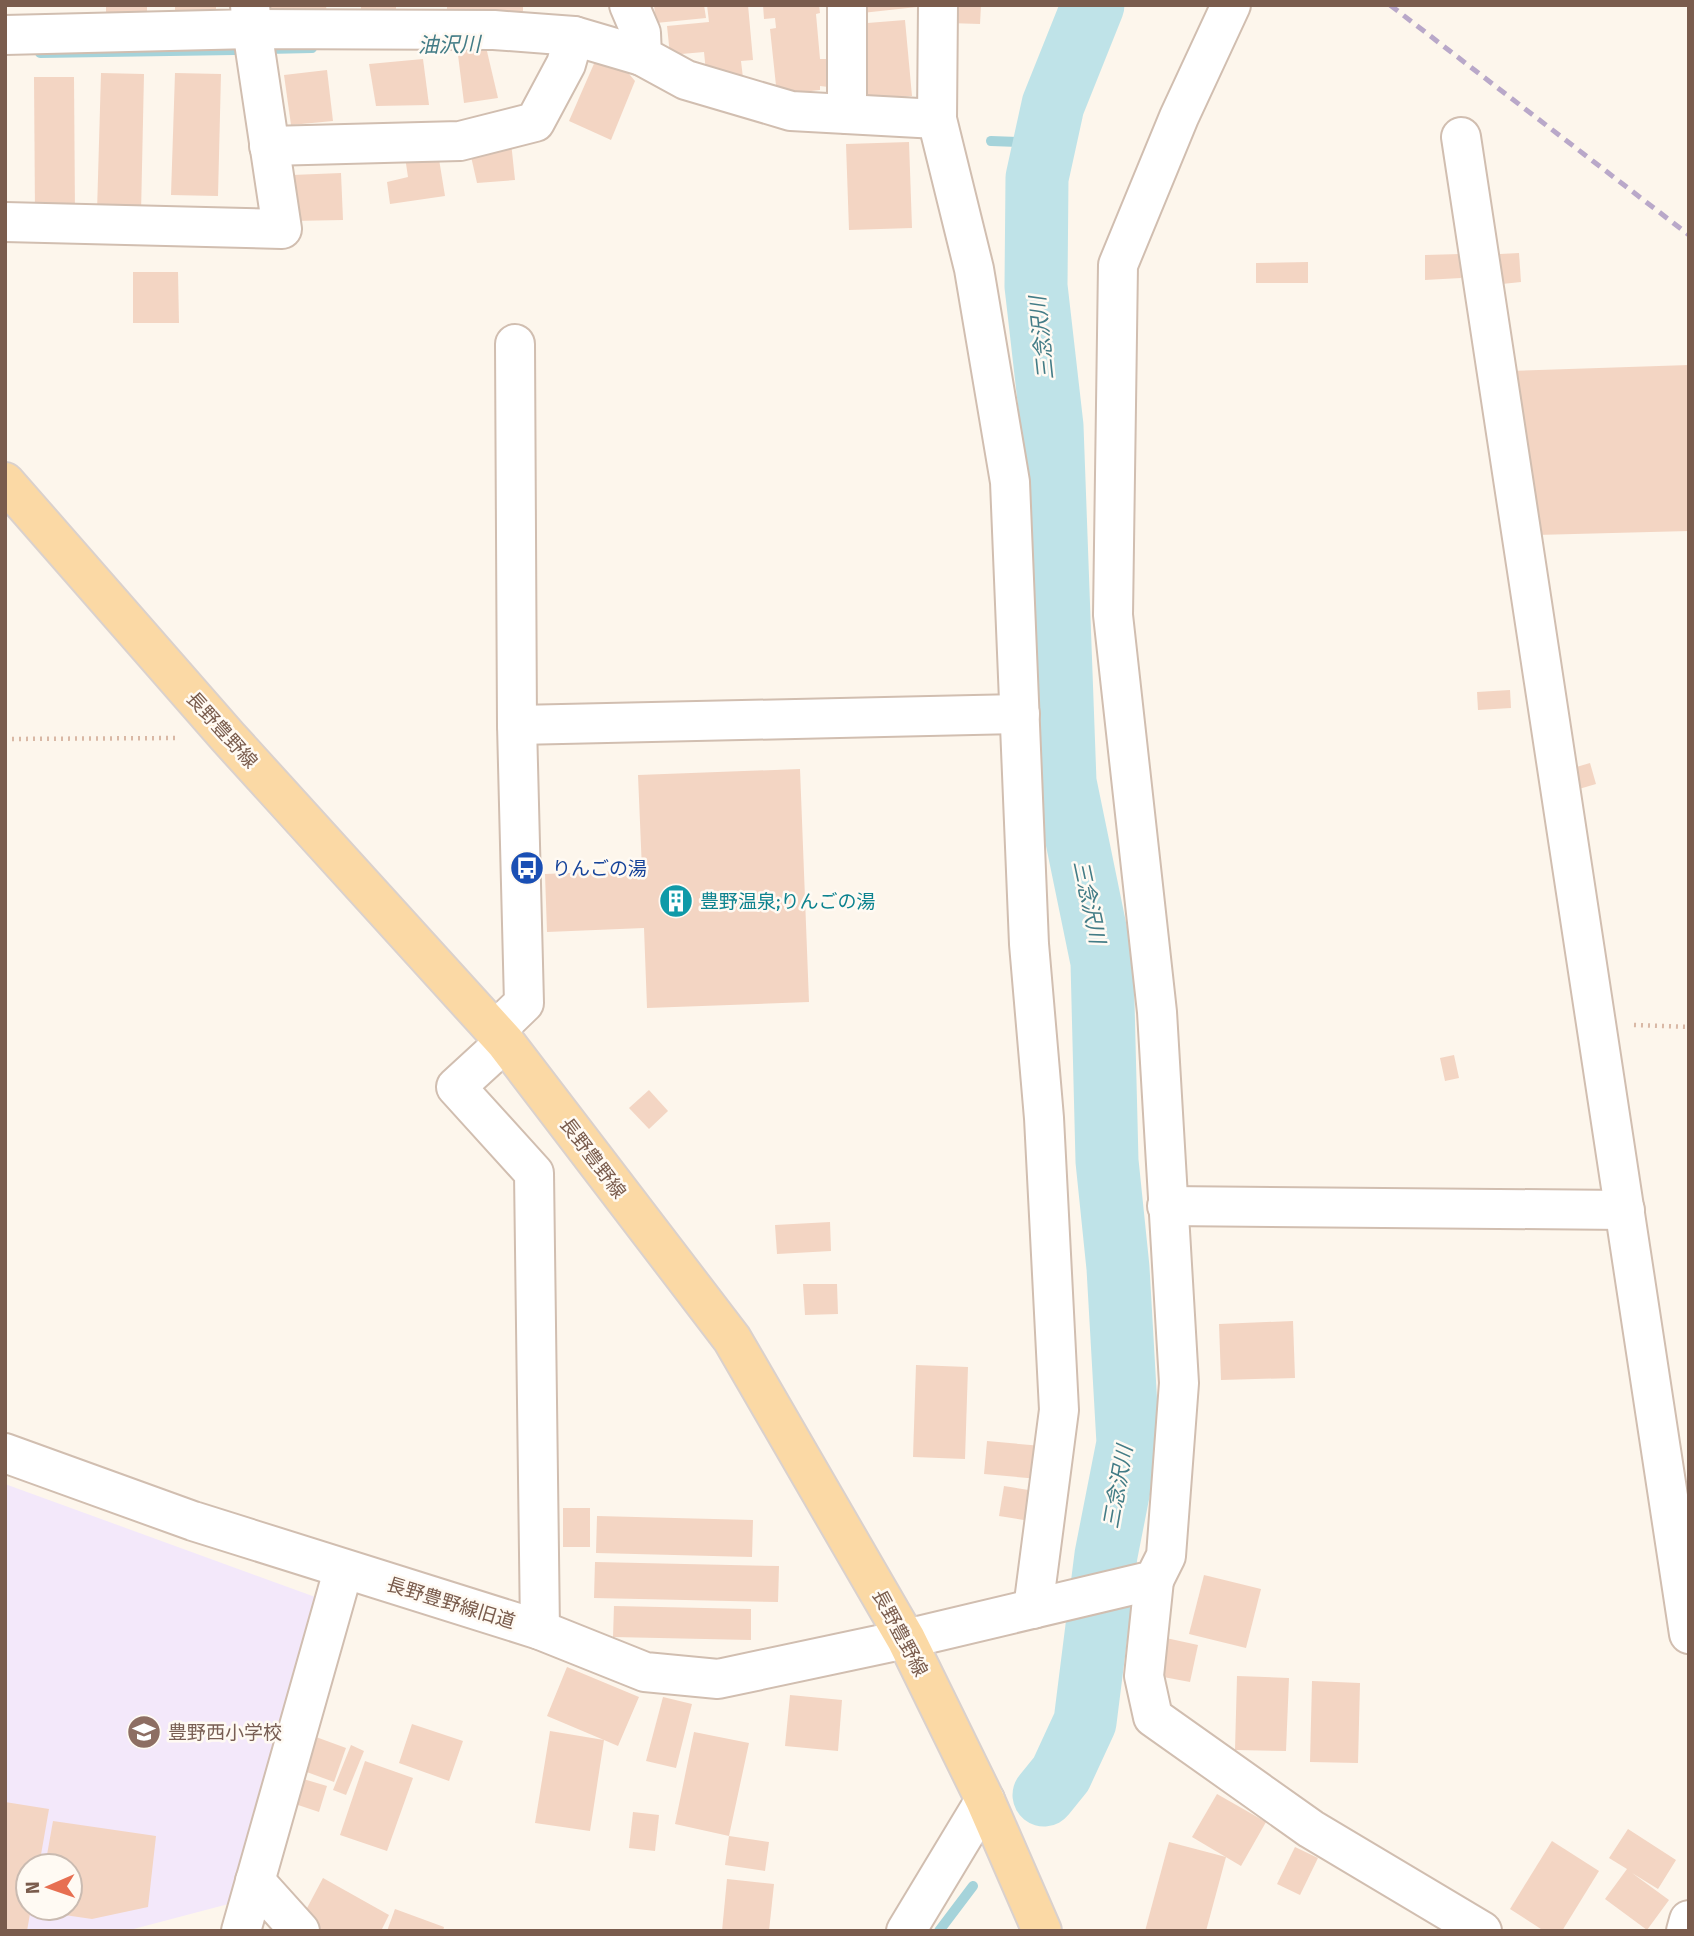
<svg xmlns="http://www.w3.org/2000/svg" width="1694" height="1936" viewBox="0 0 1694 1936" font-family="'Fira Sans','Noto Sans JP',sans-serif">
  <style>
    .education { fill: #f3e8fa; fill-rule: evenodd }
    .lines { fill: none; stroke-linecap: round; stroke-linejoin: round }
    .stream { stroke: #a5d3da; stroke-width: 10 }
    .river { stroke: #bfe3e8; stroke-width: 63 }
    .building { fill: #f3d5c3 }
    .minor-casing { stroke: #d1beb0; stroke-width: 42 }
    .major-casing { stroke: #dad1cd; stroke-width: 42 }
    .path { stroke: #d9b8a5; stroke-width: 4.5; stroke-dasharray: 2 5; stroke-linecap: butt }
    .minor { stroke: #fff; stroke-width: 38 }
    .major { stroke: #fbd9a5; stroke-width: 38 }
    .rail { stroke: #b9a8c9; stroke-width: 5; stroke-dasharray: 10 7; stroke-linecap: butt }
    .labels { text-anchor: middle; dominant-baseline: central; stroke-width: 5; stroke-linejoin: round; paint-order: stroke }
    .street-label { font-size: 19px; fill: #7a5c4d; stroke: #fffaf3 }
    .transit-label { font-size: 19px; fill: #164399; stroke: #fffaf3; text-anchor: start }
    .culture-label { font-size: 19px; fill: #0d838f; stroke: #fffaf3; text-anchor: start }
    .education-label { font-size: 19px; fill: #785e54; stroke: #fffaf3; text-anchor: start }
    .water-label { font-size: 21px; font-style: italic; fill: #437c86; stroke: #fffaf3 }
  </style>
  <rect width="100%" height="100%" fill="#fdf6ec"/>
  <path class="education" d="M 5,1484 L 318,1598 L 236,1902 L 126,1931 L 5,1931 ZM 28,1866 L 70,1866 L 70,1908 L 28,1908 Z"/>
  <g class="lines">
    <g class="stream">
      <path d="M 266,49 L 312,48"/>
      <path d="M 40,53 L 235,50"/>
      <path d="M 991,141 L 1045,143"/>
      <path d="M 939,1931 L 973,1886"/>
    </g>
    <path class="river" d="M 1044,1795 L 1061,1774 L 1085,1722 L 1106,1555 L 1128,1443 L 1118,1268 L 1107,1161 L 1102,962 L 1065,782 L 1052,426 L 1036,286 L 1037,178 L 1053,105 L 1093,5"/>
  </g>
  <g class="building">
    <path d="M 106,5 L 147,5 L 147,14 L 106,13 Z"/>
    <path d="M 175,5 L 216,5 L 216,17 L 175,16 Z"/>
    <path d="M 270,5 L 326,5 L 327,16 L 270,17 Z"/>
    <path d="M 361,5 L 396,5 L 396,18 L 361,19 Z"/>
    <path d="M 447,5 L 523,5 L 523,11 L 447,14 Z"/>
    <path d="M 654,5 L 704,5 L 706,18 L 656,23 Z"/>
    <path d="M 707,5 L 748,5 L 753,60 L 741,61 L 743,78 L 707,82 L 704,52 L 670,55 L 667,26 L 709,22 Z"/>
    <path d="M 763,5 L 819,5 L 820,13 L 816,14 L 820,59 L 836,59 L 837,88 L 820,86 L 820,90 L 777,95 L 770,29 L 776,28 L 775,18 L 764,19 Z"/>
    <path d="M 861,5 L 917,5 L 917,7 L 862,13 Z"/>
    <path d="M 949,5 L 981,5 L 980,24 L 948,23 Z"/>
    <path d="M 905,20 L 912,96 L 862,101 L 855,24 Z"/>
    <path d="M 603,43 L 635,81 L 611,140 L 569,121 Z"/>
    <path d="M 457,47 L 486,47 L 498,98 L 464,103 Z"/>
    <path d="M 423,59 L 429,105 L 376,106 L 369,64 Z"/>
    <path d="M 327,70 L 333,121 L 291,125 L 284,75 Z"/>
    <path d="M 101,73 L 144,74 L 141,214 L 97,212 Z"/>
    <path d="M 175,73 L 221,74 L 218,196 L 171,195 Z"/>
    <path d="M 34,77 L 74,77 L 75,215 L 35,215 Z"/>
    <path d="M 511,142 L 515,180 L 477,183 L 470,152 Z"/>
    <path d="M 909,142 L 912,228 L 849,230 L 846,144 Z"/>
    <path d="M 438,153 L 445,196 L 390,204 L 387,182 L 408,177 L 405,157 Z"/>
    <path d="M 341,173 L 343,220 L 293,221 L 292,175 Z"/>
    <path d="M 1519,253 L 1521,282 L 1502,284 L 1500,254 Z"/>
    <path d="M 1460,254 L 1461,278 L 1425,280 L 1425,255 Z"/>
    <path d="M 1308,262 L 1308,283 L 1256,283 L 1256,263 Z"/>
    <path d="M 133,272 L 178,272 L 179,323 L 133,323 Z"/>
    <path d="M 1689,365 L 1689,531 L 1536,535 L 1508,371 Z"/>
    <path d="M 1510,690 L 1511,708 L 1478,710 L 1477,692 Z"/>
    <path d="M 1590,763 L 1596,784 L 1579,789 L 1573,768 Z"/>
    <path d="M 800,769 L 809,1002 L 647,1008 L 644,928 L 547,932 L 545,874 L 642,870 L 638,775 Z"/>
    <path d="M 1454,1055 L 1459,1078 L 1445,1081 L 1440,1058 Z"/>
    <path d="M 649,1090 L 668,1111 L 649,1129 L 629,1108 Z"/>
    <path d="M 830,1222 L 831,1251 L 777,1254 L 775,1225 Z"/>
    <path d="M 803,1284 L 837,1284 L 838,1314 L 805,1315 Z"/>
    <path d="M 1293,1321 L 1295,1378 L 1221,1380 L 1219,1324 Z"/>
    <path d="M 916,1365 L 968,1367 L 965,1459 L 913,1457 Z"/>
    <path d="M 987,1441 L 1042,1446 L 1039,1479 L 984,1474 Z"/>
    <path d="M 1004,1486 L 1041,1492 L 1036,1522 L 999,1516 Z"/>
    <rect x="563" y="1508" width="27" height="39"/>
    <path d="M 597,1516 L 753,1520 L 752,1557 L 596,1553 Z"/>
    <path d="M 595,1562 L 779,1566 L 778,1602 L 594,1598 Z"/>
    <path d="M 1204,1575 L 1261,1589 L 1246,1648 L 1189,1634 Z"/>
    <path d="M 614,1606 L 751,1609 L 751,1640 L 613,1637 Z"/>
    <path d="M 1166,1638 L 1198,1645 L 1190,1682 L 1158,1676 Z"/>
    <path d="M 567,1667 L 639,1697 L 618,1746 L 604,1740 L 590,1831 L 535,1823 L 550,1731 L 604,1740 L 547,1716 Z"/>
    <path d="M 1237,1676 L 1289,1678 L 1286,1751 L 1235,1750 Z"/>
    <path d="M 1312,1681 L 1360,1683 L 1358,1763 L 1310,1762 Z"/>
    <path d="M 790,1695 L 842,1700 L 838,1751 L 785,1746 Z"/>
    <path d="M 663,1697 L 692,1704 L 676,1768 L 646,1761 Z"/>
    <path d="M 412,1724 L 463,1741 L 449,1781 L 399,1763 Z"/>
    <path d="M 694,1732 L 749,1743 L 729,1836 L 769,1842 L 765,1871 L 725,1865 L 729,1836 L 675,1824 Z"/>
    <path d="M 316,1737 L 346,1748 L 334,1782 L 304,1771 Z"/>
    <path d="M 351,1745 L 364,1751 L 346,1795 L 333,1790 Z"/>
    <path d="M 365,1761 L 413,1778 L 387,1851 L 340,1835 Z"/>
    <path d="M 300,1778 L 327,1786 L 319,1812 L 292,1803 Z"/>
    <path d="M 1217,1794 L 1266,1822 L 1241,1866 L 1192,1837 Z"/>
    <path d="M 5,1802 L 49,1809 L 39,1866 L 28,1866 L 28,1908 L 31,1908 L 27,1931 L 5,1931 Z"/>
    <path d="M 633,1812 L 659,1815 L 655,1851 L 629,1848 Z"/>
    <path d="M 53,1821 L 156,1836 L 148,1907 L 92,1919 L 37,1911 L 38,1908 L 70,1908 L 70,1866 L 45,1866 Z"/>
    <path d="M 1628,1829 L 1676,1860 L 1658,1889 L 1632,1873 L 1669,1900 L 1647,1930 L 1605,1899 L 1627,1869 L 1609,1858 Z"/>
    <path d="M 1552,1841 L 1599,1871 L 1562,1931 L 1544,1931 L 1510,1909 Z"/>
    <path d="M 1169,1842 L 1226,1857 L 1206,1931 L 1145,1931 Z"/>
    <path d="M 1295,1847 L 1318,1858 L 1300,1895 L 1277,1884 Z"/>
    <path d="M 323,1878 L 389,1915 L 381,1931 L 309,1931 L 298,1925 Z"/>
    <path d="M 727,1879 L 774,1884 L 769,1931 L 722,1931 Z"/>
    <path d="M 395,1909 L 444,1927 L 443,1931 L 387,1931 Z"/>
  </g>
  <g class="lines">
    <g class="minor-casing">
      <g id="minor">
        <path d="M 629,5 L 641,33 L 642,56 L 686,80 L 791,111 L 937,119"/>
        <path d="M 847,5 L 847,114"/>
        <path d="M 938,5 L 937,119 L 974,269 L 1010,482 L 1029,944 L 1044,1118 L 1059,1410 L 1033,1609"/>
        <path d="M 5,35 L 252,29 L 250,5"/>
        <path d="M 1461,137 L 1689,1634"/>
        <path d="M 269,146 L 460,141 L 535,122 L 566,64 L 574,36"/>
        <path d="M 5,222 L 282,229 L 252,29 L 494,30 L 574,36 L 642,56"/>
        <path d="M 517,725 L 1020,714"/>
        <path d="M 495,1031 L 524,1003 L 517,725 L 515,344"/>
        <path d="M 505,1042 L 456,1087 L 534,1173 L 540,1630"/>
        <path d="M 1167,1206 L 1625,1210"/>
        <path d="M 5,1453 L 193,1521 L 540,1630 L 645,1672 L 718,1679 L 906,1639 L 1154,1580 L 1166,1556 L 1179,1383 L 1157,1012 L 1113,615 L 1118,265 L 1179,117 L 1231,5"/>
        <path d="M 1154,1580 L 1144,1676 L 1153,1717 L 1311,1829 L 1482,1931"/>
        <path d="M 255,1881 L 300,1931"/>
        <path d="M 241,1931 L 343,1571"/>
        <path d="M 906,1931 L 985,1800"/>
        <path d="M 1686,1931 L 1689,1920"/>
      </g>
    </g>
    <g class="major-casing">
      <path id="major" d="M 5,482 L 228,737 L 505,1042 L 732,1339 L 906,1639 L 985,1800 L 1042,1931"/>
    </g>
    <g class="path">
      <path d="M 5,739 L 178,738"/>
      <path d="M 1634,1025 L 1689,1027"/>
    </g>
    <use href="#minor" class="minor"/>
    <use href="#major" class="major"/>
    <path class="rail" d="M 1390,5 L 1689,235"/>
  </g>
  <defs>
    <g id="bus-disc" transform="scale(1.75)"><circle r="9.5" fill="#1a4fb4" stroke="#fffaf3"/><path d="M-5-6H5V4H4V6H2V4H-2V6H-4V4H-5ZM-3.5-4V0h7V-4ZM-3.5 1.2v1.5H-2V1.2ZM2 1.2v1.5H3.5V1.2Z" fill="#fff"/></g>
    <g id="building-disc" transform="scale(1.75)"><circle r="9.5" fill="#0f9aa8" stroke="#fffaf3"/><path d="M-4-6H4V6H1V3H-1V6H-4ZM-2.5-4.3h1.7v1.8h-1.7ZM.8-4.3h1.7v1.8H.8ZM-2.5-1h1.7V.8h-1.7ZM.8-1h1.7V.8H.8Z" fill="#fff"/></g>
    <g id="school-disc" transform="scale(1.75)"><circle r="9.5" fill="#8d6e63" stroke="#fffaf3"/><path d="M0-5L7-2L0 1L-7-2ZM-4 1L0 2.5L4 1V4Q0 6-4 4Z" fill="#fff"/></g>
  </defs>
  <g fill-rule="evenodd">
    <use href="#bus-disc" x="527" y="868"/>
    <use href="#building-disc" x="676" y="901"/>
    <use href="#school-disc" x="144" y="1732"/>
  </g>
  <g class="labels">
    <g class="street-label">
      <text transform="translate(222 730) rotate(48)">長野豊野線</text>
      <text transform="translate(593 1158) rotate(53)">長野豊野線</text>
      <text transform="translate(451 1603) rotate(17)">長野豊野線旧道</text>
      <text transform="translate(900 1633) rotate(62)">長野豊野線</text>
    </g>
    <g class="transit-label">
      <text x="552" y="868">りんごの湯</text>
    </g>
    <g class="culture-label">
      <text x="700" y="901">豊野温泉;りんごの湯</text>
    </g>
    <g class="education-label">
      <text x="168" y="1732">豊野西小学校</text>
    </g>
    <g class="water-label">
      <text transform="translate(449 45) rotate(-1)">油沢川</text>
      <text transform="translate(1042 338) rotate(-96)">三念沢川</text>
      <text transform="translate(1089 902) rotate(78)">三念沢川</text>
      <text transform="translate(1118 1487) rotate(-80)">三念沢川</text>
    </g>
  </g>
  <rect width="1694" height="1936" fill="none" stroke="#7a5c4d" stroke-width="14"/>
  <g transform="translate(49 1887) rotate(268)"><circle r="33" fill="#fffaf3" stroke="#cabbb1" stroke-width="2"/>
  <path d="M0-5L12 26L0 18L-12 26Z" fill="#e76f51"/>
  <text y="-10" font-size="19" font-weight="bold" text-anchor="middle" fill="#7a5c4d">N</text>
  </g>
</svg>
